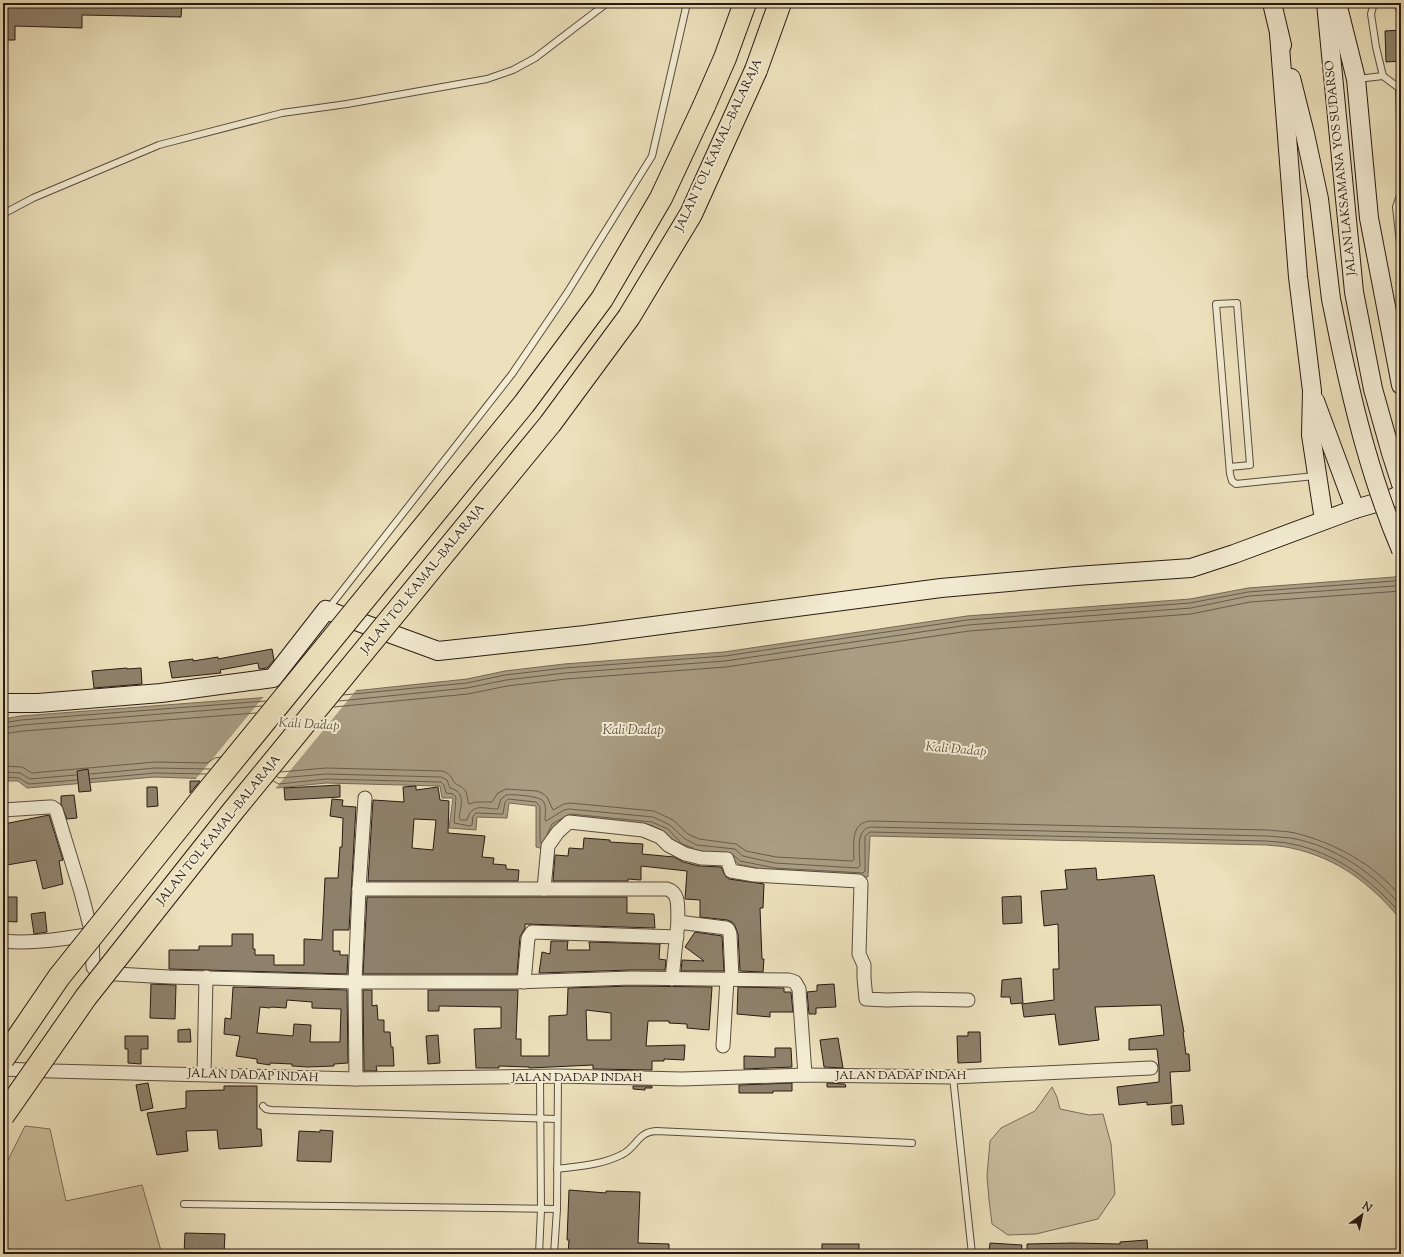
<svg xmlns="http://www.w3.org/2000/svg" width="1404" height="1257" viewBox="0 0 1404 1257" font-family="'Sorts Mill Goudy',serif">
  <style>
    .green { fill: #cbbf9f; stroke: #7a6c59 }
    .water { fill: #a99d83; stroke: #756956 }
    .pier { fill: #ece1bc }
    .lines { fill: none; stroke-linecap: round; stroke-linejoin: round }
    .shore { stroke: #685c4b; stroke-width: 1 }
    .building { fill: #8e816b; stroke: #281a13; fill-rule: evenodd }
    .lane-casing { stroke: #594c3d; stroke-width: 8 }
    .street-casing { stroke: #594c3d; stroke-width: 15 }
    .secondary-casing { stroke: #281a13; stroke-width: 20 }
    .highway-casing { stroke: #281a13; stroke-width: 24 }
    .lane { stroke: #f3ecd3; stroke-width: 6 }
    .street { stroke: #f3ecd3; stroke-width: 13 }
    .secondary { stroke: #f3ecd3; stroke-width: 18 }
    .highway { stroke: #ece1bc; stroke-width: 22 }
    .secondary-bridge-casing { stroke: #281a13; stroke-width: 20; stroke-linecap: butt }
    .highway-bridge-casing { stroke: #281a13; stroke-width: 24; stroke-linecap: butt }
    .secondary-bridge { stroke: #f3ecd3; stroke-width: 18 }
    .highway-bridge { stroke: #ece1bc; stroke-width: 22 }
    .labels { text-anchor: middle; dominant-baseline: central; stroke-width: 4; stroke-linejoin: round; paint-order: stroke }
    .street-label { font-size: 12px; fill: #281a13; stroke: #f3ecd3 }
    .water-label { font-size: 13px; font-style: italic; fill: #5c4e40; stroke: #f3ecd3 }
  </style>
  <rect width="100%" height="100%" fill="#ece1bc"/>
  <filter id="stains"><feTurbulence type="fractalNoise" baseFrequency=".005" numOctaves="4"/><feColorMatrix values="0 0 0 0 .2 0 0 0 0 .09 0 0 0 0 .02 0 0 0 .5 -.17"/></filter>
  <radialGradient id="worn" r=".72"><stop offset=".6" stop-color="#630" stop-opacity="0"/><stop offset="1" stop-color="#630" stop-opacity=".3"/></radialGradient>
  <g class="green">
    <path d="M 1052,1087 L 1057,1097 L 1060,1109 L 1089,1115 L 1103,1114 L 1111,1144 L 1115,1194 L 1098,1219 L 1036,1234 L 1008,1235 L 992,1224 L 989,1200 L 987,1176 L 990,1141 L 1001,1128 L 1035,1111 Z"/>
    <path d="M 25,1126 L 50,1129 L 66,1201 L 142,1185 L 162,1254 L 3,1254 L 3,1170 Z"/>
  </g>
  <path class="water" d="M 1401,575 L 1401,920 C 1371,884 1338,858 1291,848 C 1283,846 1275,846 1267,845 L 870,836 L 868,877 L 774,872 L 738,864 L 733,858 L 679,847 L 665,832 L 651,825 L 569,818 L 544,849 L 536,847 L 536,806 L 509,803 L 507,818 L 477,817 L 476,830 L 449,828 L 453,798 L 442,798 L 440,786 L 326,783 L 277,788 L 254,773 L 222,771 L 213,779 L 155,777 L 27,788 L 18,781 L 3,781 L 3,719 L 21,716 L 363,690 L 467,679 L 505,671 L 564,664 L 724,652 L 967,616 L 1190,599 L 1248,588 L 1394,577 Z"/>
  <path class="pier" d="M 358,688 L 275,789 L 254,775 L 223,773 L 213,781 L 195,780 L 265,695 Z"/>
  <g class="lines">
    <g class="shore">
      <path d="M 343,695 L 467,683 L 505,675 L 565,668 L 725,656 L 967,620 L 1190,603 L 1248,592 L 1394,581 L 1401,579"/>
      <path d="M 339,701 L 467,688 L 506,680 L 565,673 L 725,661 L 968,625 L 1191,608 L 1249,596 L 1395,586 L 1401,584"/>
      <path d="M 334,707 L 468,694 L 507,686 L 566,679 L 726,667 L 969,631 L 1191,614 L 1250,602 L 1401,591"/>
      <path d="M 3,723 L 21,720 L 266,701"/>
      <path d="M 3,728 L 22,725 L 262,706"/>
      <path d="M 3,734 L 23,731 L 256,713"/>
      <path d="M 3,766 L 22,767 L 32,773 L 87,768"/>
      <path d="M 88,768 L 155,762 L 207,763 L 215,758 L 221,757"/>
      <path d="M 3,772 L 20,773 L 30,779 L 76,775"/>
      <path d="M 280,772 L 326,768 L 442,771 C 453,774 450,779 456,784 C 460,786 463,787 466,792 C 468,796 467,801 469,804 L 476,802 L 492,802 L 498,793 L 506,789 L 537,791 L 542,793 L 547,797 L 553,810 L 564,804 L 570,803 L 654,811 L 673,820 L 688,834 L 699,839 L 736,844 L 746,851 L 776,857 L 852,861 L 854,860 C 854,845 850,823 870,821 L 1267,830 C 1276,831 1286,831 1295,833 C 1335,843 1374,864 1401,897"/>
      <path d="M 90,774 L 155,768 L 210,769"/>
      <path d="M 3,777 L 19,778 L 29,784 L 77,780"/>
      <path d="M 277,777 L 280,778 L 326,774 L 441,777 L 447,780 L 450,788 C 466,792 461,805 459,818 L 461,820 L 467,820 C 472,802 484,809 498,809 L 501,799 L 506,795 C 513,794 539,796 543,801 C 547,806 545,814 545,820 L 546,821 L 564,810 L 569,809 L 653,817 L 670,825 L 685,839 L 697,845 L 735,849 L 743,856 L 775,863 L 858,868 L 860,866 C 860,854 855,830 870,827 L 1267,836 C 1275,837 1283,837 1291,838 C 1335,846 1374,873 1401,906"/>
      <path d="M 90,779 L 155,773 L 206,774"/>
      <path d="M 273,781 L 279,784 L 326,779 L 441,782 L 444,785 L 446,793 L 453,794 L 456,797 L 454,823 L 470,826 L 472,825 L 473,816 L 476,813 L 503,814 L 505,802 L 508,799 L 536,802 L 540,807 L 540,841 L 541,843"/>
      <path d="M 547,835 L 552,824 L 570,814 L 652,822 L 668,829 L 682,844 L 693,848"/>
      <path d="M 732,854 L 740,861 L 775,868 L 863,873 L 865,871 L 865,836 L 870,832 L 1267,841 C 1275,842 1284,842 1292,844 C 1336,853 1372,880 1401,914"/>
    </g>
  </g>
  <g class="building">
    <path d="M 3,3 L 182,3 L 181,17 L 82,15 L 82,28 L 15,26 L 15,40 L 3,40 Z"/>
    <path d="M 1401,30 L 1401,61 L 1386,62 L 1385,31 Z"/>
    <path d="M 272,649 L 274,660 L 267,668 L 259,669 L 258,663 L 220,670 L 221,673 L 172,678 L 169,662 L 193,659 L 193,661 L 218,657 L 218,659 Z"/>
    <path d="M 127,668 L 127,669 L 141,668 L 142,684 L 94,688 L 92,671 Z"/>
    <path d="M 88,769 L 91,791 L 79,792 L 77,771 Z"/>
    <path d="M 190,781 L 200,781 L 190,793 Z"/>
    <path d="M 340,785 L 340,797 L 285,800 L 284,788 Z"/>
    <path d="M 416,786 L 416,790 L 438,787 L 440,800 L 449,801 L 448,833 L 485,836 L 482,857 L 494,858 L 493,864 L 506,865 L 506,869 L 519,870 L 518,881 L 368,881 L 373,800 L 404,802 L 403,787 ZM 414,819 L 436,820 L 433,850 L 412,848 Z"/>
    <path d="M 147,787 L 157,787 L 158,806 L 147,807 Z"/>
    <path d="M 74,795 L 77,818 L 67,819 L 61,804 L 61,796 Z"/>
    <path d="M 332,799 L 343,800 L 342,806 L 356,807 L 349,930 L 333,930 L 333,951 L 340,951 L 340,955 L 348,955 L 347,974 L 169,969 L 169,950 L 199,950 L 199,946 L 232,946 L 232,934 L 253,934 L 253,949 L 255,949 L 255,955 L 274,955 L 274,965 L 304,965 L 304,939 L 322,940 L 325,878 L 338,878 L 340,847 L 342,847 L 343,818 L 330,816 Z"/>
    <path d="M 49,815 L 63,860 L 59,861 L 63,884 L 43,889 L 36,860 L 7,865 L 4,824 Z"/>
    <path d="M 584,838 L 610,840 L 610,842 L 643,844 L 642,854 L 674,857 L 683,862 L 699,866 L 721,867 L 726,877 L 729,879 L 764,884 L 763,908 L 760,908 L 762,959 L 764,959 L 763,972 L 740,971 L 738,934 L 735,926 L 732,922 L 727,920 L 700,917 L 700,900 L 685,899 L 687,871 L 641,866 L 641,880 L 628,879 L 628,881 L 553,881 L 555,855 L 568,856 L 569,848 L 583,849 Z"/>
    <path d="M 1096,868 L 1097,880 L 1154,875 L 1184,1032 L 1183,1032 L 1186,1054 L 1189,1054 L 1190,1071 L 1170,1072 L 1172,1103 L 1147,1105 L 1147,1102 L 1119,1105 L 1117,1087 L 1159,1082 L 1159,1067 L 1157,1049 L 1129,1050 L 1129,1039 L 1164,1035 L 1161,1005 L 1095,1007 L 1099,1040 L 1059,1045 L 1055,1014 L 1024,1017 L 1022,1004 L 1054,1000 L 1053,969 L 1059,969 L 1058,924 L 1044,926 L 1041,891 L 1067,889 L 1065,870 Z"/>
    <path d="M 1021,896 L 1022,923 L 1003,924 L 1002,897 Z"/>
    <path d="M 3,897 L 17,897 L 17,922 L 3,921 Z"/>
    <path d="M 367,897 L 627,897 L 627,913 L 654,914 L 655,928 L 525,924 L 525,928 L 520,937 L 517,974 L 363,974 Z"/>
    <path d="M 45,912 L 47,932 L 34,934 L 31,914 Z"/>
    <path d="M 695,932 L 722,936 L 724,971 L 681,971 L 682,960 L 704,961 L 685,947 Z"/>
    <path d="M 551,941 L 568,941 L 567,950 L 590,950 L 589,942 L 660,944 L 659,959 L 666,960 L 665,970 L 631,970 L 539,973 L 542,952 L 550,954 Z"/>
    <path d="M 1021,978 L 1023,1003 L 1011,1004 L 1010,997 L 1001,997 L 1002,980 Z"/>
    <path d="M 151,984 L 176,985 L 175,1019 L 150,1018 Z"/>
    <path d="M 834,984 L 836,1007 L 816,1008 L 816,1014 L 809,1014 L 807,992 L 817,991 L 817,985 Z"/>
    <path d="M 631,986 L 712,987 L 709,1030 L 687,1028 L 687,1024 L 669,1023 L 669,1021 L 648,1021 L 646,1046 L 685,1045 L 684,1060 L 664,1059 L 664,1061 L 652,1061 L 652,1070 L 593,1069 L 593,1065 L 529,1068 L 529,1067 L 499,1066 L 499,1068 L 476,1068 L 474,1029 L 501,1028 L 501,1007 L 439,1006 L 439,1011 L 428,1011 L 428,990 L 518,990 L 516,1039 L 521,1039 L 521,1056 L 549,1056 L 549,1016 L 567,1015 L 568,988 ZM 586,1010 L 611,1013 L 611,1040 L 587,1040 Z"/>
    <path d="M 233,987 L 347,990 L 348,1063 L 334,1064 L 334,1066 L 308,1067 L 292,1066 L 292,1064 L 270,1063 L 270,1065 L 257,1063 L 257,1059 L 236,1056 L 240,1036 L 224,1034 L 225,1018 L 231,1019 ZM 287,1000 L 312,1002 L 312,1008 L 341,1009 L 340,1042 L 310,1042 L 311,1025 L 294,1024 L 293,1036 L 257,1033 L 260,1007 L 270,1008 L 271,1007 L 286,1008 Z"/>
    <path d="M 738,987 L 784,988 L 784,992 L 791,992 L 793,1012 L 770,1012 L 770,1017 L 737,1014 Z"/>
    <path d="M 363,990 L 372,990 L 372,1006 L 377,1005 L 378,1020 L 384,1020 L 384,1032 L 390,1032 L 391,1047 L 393,1047 L 394,1066 L 376,1066 L 377,1071 L 364,1071 Z"/>
    <path d="M 190,1029 L 191,1042 L 178,1042 L 178,1030 Z"/>
    <path d="M 968,1032 L 980,1032 L 981,1062 L 958,1063 L 957,1036 L 968,1036 Z"/>
    <path d="M 438,1035 L 440,1063 L 428,1064 L 426,1036 Z"/>
    <path d="M 125,1036 L 148,1036 L 148,1049 L 141,1049 L 141,1064 L 128,1063 L 128,1049 L 125,1049 Z"/>
    <path d="M 838,1038 L 843,1068 L 824,1067 L 820,1040 Z"/>
    <path d="M 775,1048 L 791,1048 L 792,1067 L 744,1069 L 744,1056 L 775,1057 Z"/>
    <path d="M 148,1083 L 153,1108 L 141,1111 L 136,1085 Z"/>
    <path d="M 792,1083 L 792,1091 L 773,1091 L 773,1093 L 739,1093 L 739,1085 Z"/>
    <path d="M 827,1083 L 845,1084 L 846,1087 L 827,1087 Z"/>
    <path d="M 224,1086 L 257,1086 L 257,1129 L 261,1129 L 262,1146 L 219,1149 L 217,1130 L 186,1131 L 188,1151 L 157,1155 L 147,1113 L 186,1108 L 186,1091 L 224,1090 Z"/>
    <path d="M 633,1086 L 652,1086 L 652,1088 L 645,1088 L 645,1090 L 633,1089 Z"/>
    <path d="M 1182,1105 L 1184,1124 L 1172,1125 L 1171,1106 Z"/>
    <path d="M 320,1130 L 333,1131 L 331,1162 L 297,1161 L 299,1131 L 320,1132 Z"/>
    <path d="M 569,1190 L 606,1193 L 606,1191 L 640,1192 L 638,1243 L 669,1244 L 669,1254 L 568,1254 L 569,1240 L 567,1240 Z"/>
    <path d="M 185,1233 L 225,1234 L 224,1254 L 184,1254 Z"/>
    <path d="M 1147,1240 L 1148,1254 L 1027,1254 L 1027,1244 L 1072,1243 L 1120,1244 L 1120,1242 Z"/>
    <path d="M 990,1243 L 1022,1245 L 1021,1254 L 989,1254 Z"/>
    <rect x="822" y="1244" width="37" height="10"/>
  </g>
  <g class="lines">
    <g class="lane-casing">
      <g id="lane">
        <path d="M 1374,3 L 1371,14 L 1376,47 L 1383,76 L 1399,88"/>
        <path d="M 1398,3 L 1401,17"/>
        <path d="M 1357,79 L 1383,76"/>
        <path d="M 1401,83 L 1399,88 L 1401,164"/>
        <path d="M 1401,192 L 1396,207 L 1401,252"/>
        <path d="M 3,214 L 33,198 L 159,145 L 282,113 L 347,104 L 487,79 L 513,70 L 535,58 L 607,3"/>
        <path d="M 1230,467 L 1250,465 L 1237,303 L 1216,304 L 1230,474 L 1232,481 L 1236,484 L 1315,476"/>
        <path d="M 328,609 L 512,374 L 567,293 L 652,156 L 687,3"/>
        <path d="M 953,1077 L 972,1254"/>
        <path d="M 263,1106 L 266,1109 L 271,1110 L 557,1119"/>
        <path d="M 557,1169 C 579,1166 601,1165 621,1155 C 637,1148 637,1132 656,1131 L 912,1143"/>
        <path d="M 184,1204 L 557,1209"/>
        <path d="M 539,1254 L 541,1210 L 540,1077"/>
        <path d="M 554,1254 L 557,1209 L 558,1076"/>
      </g>
    </g>
    <g class="street-casing">
      <g id="street">
        <path d="M 3,810 L 49,807 L 52,807 L 56,810 L 81,892 L 92,934 L 93,967 L 98,973 L 169,977 L 355,982 L 514,982 L 631,978 L 789,980 L 795,982 L 799,989 L 805,1075"/>
        <path d="M 359,889 L 667,889 C 681,893 677,910 678,922"/>
        <path d="M 544,889 L 548,846 L 558,832 L 569,822 L 643,830 L 660,837 L 668,845 L 685,854 L 701,858 L 727,859 L 731,871 L 754,875 L 859,881 L 861,883 L 859,954 L 864,965 L 864,978 L 866,999 L 887,1000 L 916,999 L 968,1000"/>
        <path d="M 3,941 C 33,944 63,939 92,934"/>
        <path d="M 672,979 L 678,922 L 726,928 L 728,929 L 730,934 L 732,979"/>
        <path d="M 524,982 L 528,938 L 532,932 L 677,937"/>
        <path d="M 723,1046 L 727,979"/>
        <path d="M 3,1069 L 52,1071 L 356,1079 L 558,1076 L 682,1079 L 805,1075 L 953,1077 L 1151,1068"/>
        <path d="M 204,1074 L 206,977"/>
        <path d="M 356,1079 L 355,982 L 359,889 L 365,798"/>
      </g>
    </g>
    <g class="secondary-casing">
      <g id="secondary">
        <path d="M 1272,3 L 1282,45"/>
        <path d="M 1326,3 L 1354,292 L 1373,389 L 1391,453 L 1401,484"/>
        <path d="M 1337,3 L 1356,79 L 1369,218 L 1401,385"/>
        <path d="M 1279,34 L 1298,277 L 1312,391 L 1311,435 L 1324,520"/>
        <path d="M 1291,78 L 1305,134 L 1319,199 L 1331,299 L 1339,338"/>
        <path d="M 1315,401 L 1355,509"/>
        <path d="M 3,703 L 38,703 L 161,693 L 273,678 L 326,610 L 438,651 L 466,648 L 585,635 L 941,588 L 1076,576 L 1191,568 L 1234,554 L 1355,509 L 1393,498 L 1401,494"/>
      </g>
    </g>
    <g class="highway-casing">
      <g id="highway">
        <path d="M 756,70 L 780,3"/>
        <path d="M 704,106 L 725,58 L 745,3"/>
      </g>
    </g>
    <use href="#lane" class="lane"/>
    <use href="#street" class="street"/>
    <use href="#secondary" class="secondary"/>
    <use href="#highway" class="highway"/>
    <g class="secondary-bridge-casing">
      <path id="secondary-bridge" d="M 1339,338 C 1354,410 1372,482 1401,550"/>
    </g>
    <g class="highway-bridge-casing">
      <g id="highway-bridge">
        <path d="M 3,1059 L 59,977 L 208,791 L 524,404 L 602,299 L 661,198 L 704,106"/>
        <path d="M 3,1116 L 86,997 L 233,811 L 550,424 L 629,317 L 691,214 L 756,70"/>
      </g>
    </g>
    <use href="#secondary-bridge" class="secondary-bridge"/>
    <use href="#highway-bridge" class="highway-bridge"/>
  </g>
  <g class="labels">
    <g class="street-label">
      <text transform="translate(719 145) rotate(-65)">JALAN TOL KAMAL–BALARAJA</text>
      <text transform="translate(1341 168) rotate(-96)">JALAN LAKSAMANA YOS SUDARSO</text>
      <text transform="translate(423 579) rotate(-51)">JALAN TOL KAMAL–BALARAJA</text>
      <text transform="translate(219 830) rotate(-51)">JALAN TOL KAMAL–BALARAJA</text>
      <text transform="translate(253 1076) rotate(2)">JALAN DADAP INDAH</text>
      <text x="901" y="1076">JALAN DADAP INDAH</text>
      <text x="577" y="1078">JALAN DADAP INDAH</text>
    </g>
    <g class="water-label">
      <text transform="translate(309 725) rotate(3)">Kali Dadap</text>
      <text x="633" y="731">Kali Dadap</text>
      <text transform="translate(956 750) rotate(5)">Kali Dadap</text>
    </g>
  </g>
  <rect width="1404" height="1257" fill="none" stroke="#ece1bc" stroke-width="16"/>
  <rect x="4" y="4" width="1396" height="1249" fill="none" stroke="#281a13" stroke-width="2"/>
  <rect x="8" y="8" width="1388" height="1241" fill="none" stroke="#281a13"/>
  <g transform="translate(1362 1215) rotate(33)" stroke="#f3ecd3" stroke-width="3" paint-order="stroke">
  <path d="M0-3L7 15L0 10L-7 15Z" fill="#281a13"/>
  <text y="-6" font-size="11" font-weight="bold" text-anchor="middle" fill="#281a13">N</text>
  </g>
  <rect width="100%" height="100%" filter="url(#stains)"/>
  <rect width="100%" height="100%" fill="url(#worn)"/>
</svg>
